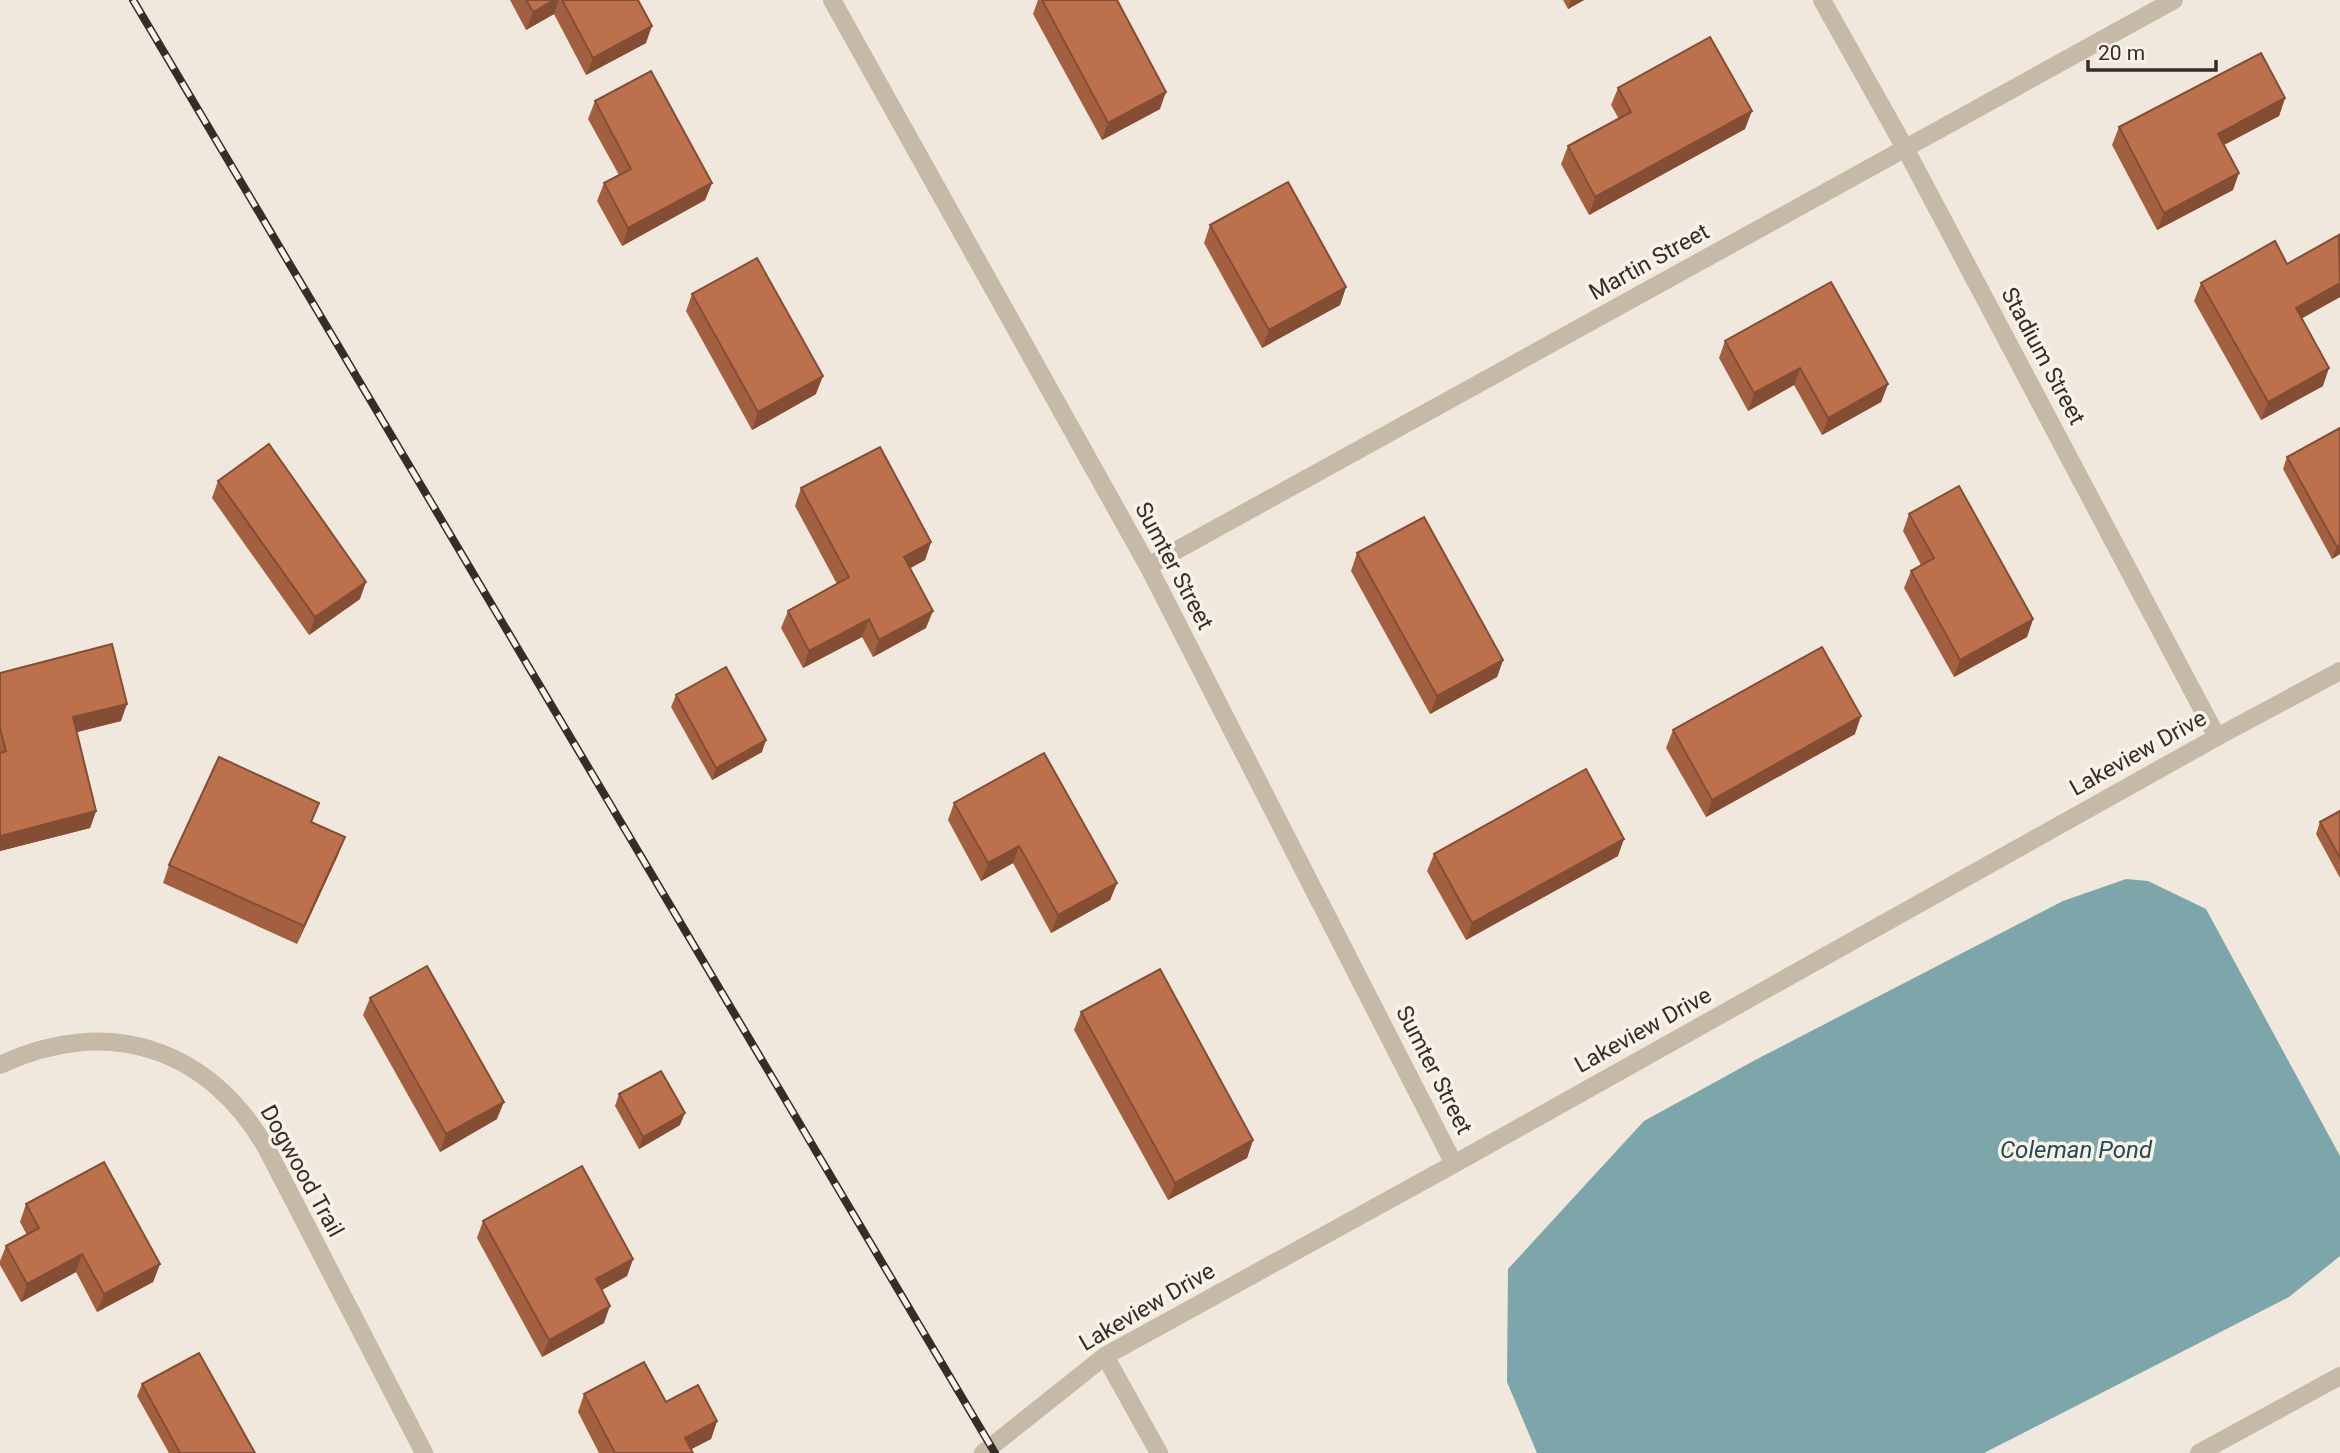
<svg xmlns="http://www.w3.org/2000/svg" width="2340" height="1453" viewBox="0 0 2340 1453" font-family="Roboto,sans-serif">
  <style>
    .water { fill: #7da6ab }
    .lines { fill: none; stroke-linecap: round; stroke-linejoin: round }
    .minor { stroke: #c7b9a8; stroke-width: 18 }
    .rail-casing { stroke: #352d28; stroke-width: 8 }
    .rail { stroke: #f8f2e8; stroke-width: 5; stroke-dasharray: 16; stroke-linecap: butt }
    .wall { fill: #a36041 }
    .shaded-wall { fill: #844e35 }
    .building { fill: #bd704c; stroke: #844e35; stroke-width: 2 }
    .labels { text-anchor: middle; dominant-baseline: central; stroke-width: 7; stroke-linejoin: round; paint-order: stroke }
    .street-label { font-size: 23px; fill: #352d28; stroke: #f8f2e8 }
    .water-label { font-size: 24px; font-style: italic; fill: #214c53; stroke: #f8f2e8 }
  </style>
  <rect width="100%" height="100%" fill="#f0e8dc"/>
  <path class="water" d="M 2126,879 L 2148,881 L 2206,909 L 2340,1156 L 2340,1256 L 2289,1297 L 1984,1453 L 1537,1453 L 1507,1382 L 1508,1269 L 1644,1121 L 1759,1058 L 2063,901 Z"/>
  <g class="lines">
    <g class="minor">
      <path d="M 832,0 L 1148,566 L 1454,1164"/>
      <path d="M 1822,0 L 1905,148 L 2217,737"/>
      <path d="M 1148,566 L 2174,0"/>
      <path d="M 0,1065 C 107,1014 211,1048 268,1151 L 424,1453"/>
      <path d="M 1105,1356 L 1159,1453"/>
      <path d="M 983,1453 L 1105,1356 L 1454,1164 L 2217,737 L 2340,671"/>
      <path d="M 2199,1453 L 2340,1376"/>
    </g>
    <g class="rail-casing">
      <path id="rail" d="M 133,0 L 995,1453"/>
    </g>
    <use href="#rail" class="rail"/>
  </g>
  <g class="wall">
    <path d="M 510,0 L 638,0 L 646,43 L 586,75 L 554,14 L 526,30 Z"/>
    <path d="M 1038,0 L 1117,0 L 1160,109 L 1102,140 L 1033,14 Z"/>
    <path d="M 1563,0 L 1584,0 L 1568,9 Z"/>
    <path d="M 1618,88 L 1745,129 L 1589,215 L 1561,164 L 1568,146 L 1619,119 L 1611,105 Z"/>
    <path d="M 2285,98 L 2279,116 L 2224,145 L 2233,190 L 2157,230 L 2112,145 L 2119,127 Z"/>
    <path d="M 595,101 L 712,183 L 705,200 L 622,246 L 597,201 L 604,183 L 619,175 L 588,119 Z"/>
    <path d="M 1210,225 L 1346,287 L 1340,305 L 1262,348 L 1204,243 Z"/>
    <path d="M 2287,264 L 2340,297 L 2302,318 L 2323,386 L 2261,420 L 2194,301 L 2201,283 Z"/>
    <path d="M 692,294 L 816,394 L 752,430 L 686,311 Z"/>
    <path d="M 1725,341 L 1888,384 L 1881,402 L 1822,435 L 1794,385 L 1748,411 L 1719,358 Z"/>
    <path d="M 2340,428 L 2340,554 L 2332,559 L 2283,469 L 2287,457 Z"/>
    <path d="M 218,481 L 360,599 L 309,635 L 212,498 Z"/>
    <path d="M 801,488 L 931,542 L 925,560 L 910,568 L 926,628 L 873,657 L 862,637 L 803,668 L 781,628 L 788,611 L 837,584 L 795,506 Z"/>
    <path d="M 1909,514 L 2033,619 L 2027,637 L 1954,677 L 1904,588 L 1911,571 L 1921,565 L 1903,531 Z"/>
    <path d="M 1357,553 L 1503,660 L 1497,677 L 1430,714 L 1351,571 Z"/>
    <path d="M 0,673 L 121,721 L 76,732 L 96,811 L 90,828 L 0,851 Z"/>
    <path d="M 676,695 L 762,752 L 712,780 L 671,707 Z"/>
    <path d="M 1673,730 L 1855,734 L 1706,817 L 1666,748 Z"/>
    <path d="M 954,803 L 1117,883 L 1110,900 L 1051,933 L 1013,863 L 981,881 L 948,820 Z"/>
    <path d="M 2340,811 L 2340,878 L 2316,834 L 2320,822 Z"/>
    <path d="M 1434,854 L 1618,856 L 1466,940 L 1427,871 Z"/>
    <path d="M 338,855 L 297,944 L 163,883 L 169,865 Z"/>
    <path d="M 370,998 L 497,1119 L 440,1152 L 363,1015 Z"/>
    <path d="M 1081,1012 L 1253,1140 L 1247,1158 L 1168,1200 L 1074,1030 Z"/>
    <path d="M 619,1094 L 680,1125 L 639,1149 L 615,1106 Z"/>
    <path d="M 26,1204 L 160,1264 L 153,1282 L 97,1312 L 76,1272 L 21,1302 L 0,1265 L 0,1261 L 6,1246 L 27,1235 L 20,1222 Z"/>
    <path d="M 483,1221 L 633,1259 L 627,1276 L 602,1290 L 604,1323 L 542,1357 L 477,1238 Z"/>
    <path d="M 142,1384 L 255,1453 L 169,1453 L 137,1396 Z"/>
    <path d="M 584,1394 L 666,1402 L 717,1421 L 711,1439 L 691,1449 L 693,1453 L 599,1453 L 578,1412 Z"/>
  </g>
  <g class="shaded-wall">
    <path d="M 554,0 L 559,0 L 554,14 L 526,30 L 533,12 Z"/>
    <path d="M 1571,0 L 1584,0 L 1568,9 Z"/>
    <path d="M 652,26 L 646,43 L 586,75 L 593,58 Z"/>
    <path d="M 1166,92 L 1160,109 L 1102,140 L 1108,123 Z"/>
    <path d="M 2285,98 L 2279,116 L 2212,151 L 2218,134 Z"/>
    <path d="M 1752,111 L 1745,129 L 1589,215 L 1595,197 Z"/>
    <path d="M 2239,173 L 2233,190 L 2157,230 L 2164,213 Z"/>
    <path d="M 712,183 L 705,200 L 622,246 L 628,228 Z"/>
    <path d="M 2340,283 L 2340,297 L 2290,325 L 2296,308 Z"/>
    <path d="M 1346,287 L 1340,305 L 1262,348 L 1269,330 Z"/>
    <path d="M 1800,368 L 1794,385 L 1748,411 L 1754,393 Z"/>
    <path d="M 2329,368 L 2323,386 L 2261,420 L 2268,402 Z"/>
    <path d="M 823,376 L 816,394 L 752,430 L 758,412 Z"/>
    <path d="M 1888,384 L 1881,402 L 1822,435 L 1828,418 Z"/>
    <path d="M 931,542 L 925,560 L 898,575 L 904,557 Z"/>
    <path d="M 2340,545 L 2340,554 L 2332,559 L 2337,547 Z"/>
    <path d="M 366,582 L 360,599 L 309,635 L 315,617 Z"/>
    <path d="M 933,611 L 926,628 L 873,657 L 879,640 Z"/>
    <path d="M 869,619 L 862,637 L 803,668 L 809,651 Z"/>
    <path d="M 2033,619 L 2027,637 L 1954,677 L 1960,660 Z"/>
    <path d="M 1503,660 L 1497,677 L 1430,714 L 1437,696 Z"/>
    <path d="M 127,704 L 121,721 L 66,735 L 73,717 Z"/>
    <path d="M 1861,716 L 1855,734 L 1706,817 L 1712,800 Z"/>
    <path d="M 766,740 L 762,752 L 712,780 L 716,768 Z"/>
    <path d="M 96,811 L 90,828 L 0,851 L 0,836 Z"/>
    <path d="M 345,837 L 338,855 L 297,944 L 304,926 Z"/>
    <path d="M 1624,839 L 1618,856 L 1466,940 L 1472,923 Z"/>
    <path d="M 1019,846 L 1013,863 L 981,881 L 988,863 Z"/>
    <path d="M 1117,883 L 1110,900 L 1051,933 L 1058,915 Z"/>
    <path d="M 504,1102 L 497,1119 L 440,1152 L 446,1134 Z"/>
    <path d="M 685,1113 L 680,1125 L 639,1149 L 643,1137 Z"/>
    <path d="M 1253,1140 L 1247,1158 L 1168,1200 L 1175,1183 Z"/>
    <path d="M 82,1254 L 76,1272 L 21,1302 L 27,1284 Z"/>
    <path d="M 633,1259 L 627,1276 L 589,1297 L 596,1279 Z"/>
    <path d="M 160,1264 L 153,1282 L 97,1312 L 104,1294 Z"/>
    <path d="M 610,1306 L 604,1323 L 542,1357 L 549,1340 Z"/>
    <path d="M 717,1421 L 711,1439 L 684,1453 L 685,1438 Z"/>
  </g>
  <g class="building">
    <path d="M 526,0 L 554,0 L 533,12 Z"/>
    <path d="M 562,0 L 638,0 L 652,26 L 593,58 Z"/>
    <path d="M 1042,0 L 1117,0 L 1166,92 L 1108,123 Z"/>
    <path d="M 1710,37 L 1752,111 L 1595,197 L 1568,146 L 1631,112 L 1618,88 Z"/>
    <path d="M 2261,53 L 2285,98 L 2218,134 L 2239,173 L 2164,213 L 2119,127 Z"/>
    <path d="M 651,71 L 712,183 L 628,228 L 604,183 L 631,169 L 595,101 Z"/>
    <path d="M 1288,182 L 1346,287 L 1269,330 L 1210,225 Z"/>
    <path d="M 2339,235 L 2340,283 L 2296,308 L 2329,368 L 2268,402 L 2201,283 L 2275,241 L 2287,264 Z"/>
    <path d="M 757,258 L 823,376 L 758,412 L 692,294 Z"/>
    <path d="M 1831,282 L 1888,384 L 1828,418 L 1800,368 L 1754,393 L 1725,341 Z"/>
    <path d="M 2340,428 L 2340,545 L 2337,547 L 2287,457 Z"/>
    <path d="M 269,444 L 366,582 L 315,617 L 218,481 Z"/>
    <path d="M 880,447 L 931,542 L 904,557 L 933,611 L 879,640 L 869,619 L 809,651 L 788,611 L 849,577 L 801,488 Z"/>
    <path d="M 1959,486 L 2033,619 L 1960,660 L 1911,571 L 1934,558 L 1909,514 Z"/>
    <path d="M 1424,517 L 1503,660 L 1437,696 L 1357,553 Z"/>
    <path d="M 112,644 L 127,704 L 73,717 L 96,811 L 0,836 L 0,753 L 6,751 L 0,728 L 0,673 Z"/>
    <path d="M 1822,647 L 1861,716 L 1712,800 L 1673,730 Z"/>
    <path d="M 726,667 L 766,740 L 716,768 L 676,695 Z"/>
    <path d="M 1044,753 L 1117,883 L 1058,915 L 1019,846 L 988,863 L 954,803 Z"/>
    <path d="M 219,757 L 319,803 L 311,822 L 345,837 L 304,926 L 169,865 Z"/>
    <path d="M 1586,769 L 1624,839 L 1472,923 L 1434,854 Z"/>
    <path d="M 2340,811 L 2340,858 L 2320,822 Z"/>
    <path d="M 427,966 L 504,1102 L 446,1134 L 370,998 Z"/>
    <path d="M 1160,969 L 1253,1140 L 1175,1183 L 1081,1012 Z"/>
    <path d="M 661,1071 L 685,1113 L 643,1137 L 619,1094 Z"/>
    <path d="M 104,1162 L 160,1264 L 104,1294 L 82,1254 L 27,1284 L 6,1246 L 39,1228 L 26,1204 Z"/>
    <path d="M 582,1166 L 633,1259 L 596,1279 L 610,1306 L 549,1340 L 483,1221 Z"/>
    <path d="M 199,1353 L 255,1453 L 180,1453 L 142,1384 Z"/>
    <path d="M 644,1362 L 666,1402 L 698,1385 L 717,1421 L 685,1438 L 693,1453 L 615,1453 L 584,1394 Z"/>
  </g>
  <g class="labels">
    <g class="street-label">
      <text transform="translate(1649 262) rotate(-29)">Martin Street</text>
      <text transform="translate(2043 356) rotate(62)">Stadium Street</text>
      <text transform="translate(1174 566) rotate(62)">Sumter Street</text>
      <text transform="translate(2138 753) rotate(-29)">Lakeview Drive</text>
      <text transform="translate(1643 1030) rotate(-29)">Lakeview Drive</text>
      <text transform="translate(1434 1070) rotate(63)">Sumter Street</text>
      <text transform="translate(302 1171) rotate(61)">Dogwood Trail</text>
      <text transform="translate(1147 1307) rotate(-30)">Lakeview Drive</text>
    </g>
    <g class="water-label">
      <text x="2076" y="1150">Coleman Pond</text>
    </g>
  </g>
  <path d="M2088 60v10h128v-10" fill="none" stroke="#352d28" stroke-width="3.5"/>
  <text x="2098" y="60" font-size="21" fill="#352d28" stroke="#f8f2e8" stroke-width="5" paint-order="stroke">20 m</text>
</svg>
